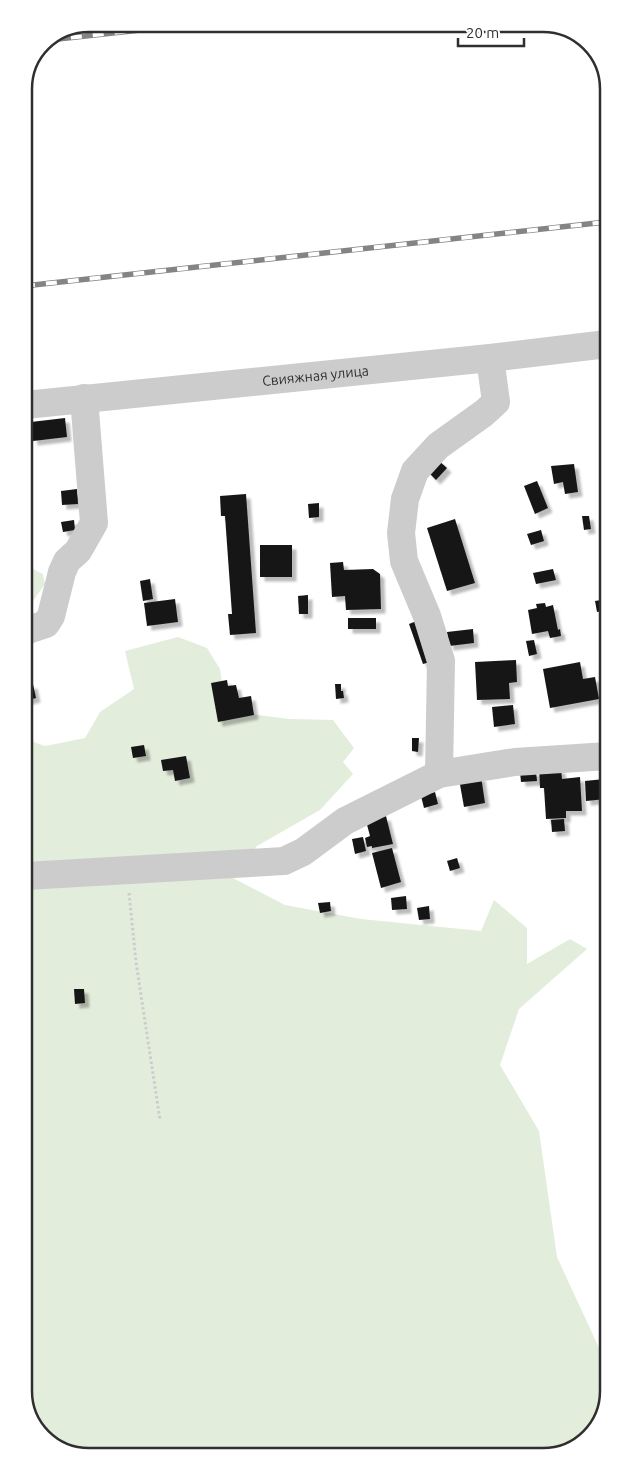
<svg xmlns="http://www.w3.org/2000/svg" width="633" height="1480" viewBox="0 0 633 1480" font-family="Ubuntu,sans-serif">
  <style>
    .green { fill: #e3eddc }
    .building { fill: #161616; filter: url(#shadow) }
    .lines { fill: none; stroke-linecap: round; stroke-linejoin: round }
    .path { stroke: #ccc; stroke-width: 3; stroke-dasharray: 2.5 2.5; stroke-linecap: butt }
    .minor { stroke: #ccc; stroke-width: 28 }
    .rail-casing { stroke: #848484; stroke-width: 5.5 }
    .rail { stroke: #fff; stroke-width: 4; stroke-dasharray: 11; stroke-linecap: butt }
    .labels { text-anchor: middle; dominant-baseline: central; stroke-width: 5; stroke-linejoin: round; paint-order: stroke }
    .street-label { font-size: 14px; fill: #2f2f2f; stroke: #fff }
    .rim { fill: none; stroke: #2f2f2f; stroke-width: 2.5 }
  </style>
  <defs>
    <filter id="shadow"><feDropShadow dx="4.5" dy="4.5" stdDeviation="1" flood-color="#0004"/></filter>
  </defs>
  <rect width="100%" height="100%" fill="#fff"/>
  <g class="green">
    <path d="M 25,565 L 43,574 L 45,584 L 30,605 L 25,609 Z"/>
    <path d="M 178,637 L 207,648 L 220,669 L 226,711 L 290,719 L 333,720 L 354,748 L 343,762 L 353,774 L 320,810 L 257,846 L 233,878 L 285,905 L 361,919 L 481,931 L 494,900 L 527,928 L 527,964 L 570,939 L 587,949 L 519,1009 L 500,1065 L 539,1131 L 557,1257 L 599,1348 L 609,1349 L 609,1391 L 596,1430 L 564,1453 L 85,1456 L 49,1443 L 27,1411 L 25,739 L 45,746 L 85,738 L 100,712 L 134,689 L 125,651 Z"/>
  </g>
  <g class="building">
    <path d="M 65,418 L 67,437 L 33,441 L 31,422 Z"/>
    <path d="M 438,460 L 447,468 L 436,480 L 428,472 Z"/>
    <path d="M 574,464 L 578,492 L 565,494 L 563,482 L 554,484 L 551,466 Z"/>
    <path d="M 537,481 L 548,508 L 535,514 L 524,486 Z"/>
    <path d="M 77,489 L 78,504 L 62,505 L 61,491 Z"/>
    <path d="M 246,494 L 256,633 L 230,635 L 228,614 L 232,614 L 225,516 L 221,516 L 220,496 Z"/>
    <path d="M 319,503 L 319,517 L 309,518 L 308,504 Z"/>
    <path d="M 582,516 L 589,516 L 591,529 L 584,530 Z"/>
    <path d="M 455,519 L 475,583 L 447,591 L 427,528 Z"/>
    <path d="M 74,520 L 75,530 L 63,532 L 61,522 Z"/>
    <path d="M 541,530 L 544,541 L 531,545 L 527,534 Z"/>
    <rect x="260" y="545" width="32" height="32"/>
    <path d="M 343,562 L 344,570 L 373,569 L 380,574 L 381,609 L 346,610 L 345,596 L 332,597 L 330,563 Z"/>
    <path d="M 553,569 L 556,580 L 536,584 L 533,573 Z"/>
    <path d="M 150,579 L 153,599 L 143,601 L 140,581 Z"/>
    <path d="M 308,595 L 308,614 L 299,614 L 298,596 Z"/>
    <path d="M 175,599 L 178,622 L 147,626 L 144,603 Z"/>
    <path d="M 607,599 L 607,610 L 597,612 L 595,601 Z"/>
    <path d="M 545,603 L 546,607 L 553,605 L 558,630 L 560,629 L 561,636 L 550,638 L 548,631 L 532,634 L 528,610 L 537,608 L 536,604 Z"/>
    <rect x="348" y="618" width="28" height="11"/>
    <path d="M 419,620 L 433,661 L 423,664 L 409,624 Z"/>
    <path d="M 473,629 L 474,643 L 449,646 L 447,632 Z"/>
    <path d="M 534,640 L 537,654 L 529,656 L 526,641 Z"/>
    <path d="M 516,660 L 517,682 L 509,683 L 510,699 L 477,700 L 475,662 Z"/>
    <path d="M 580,662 L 583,679 L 595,677 L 599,699 L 550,708 L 543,669 Z"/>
    <path d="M 227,680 L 228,686 L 236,685 L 239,698 L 251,696 L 254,715 L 218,722 L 211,683 Z"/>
    <path d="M 33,684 L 36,698 L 25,701 L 25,686 Z"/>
    <path d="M 335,684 L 341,684 L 341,691 L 343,691 L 344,698 L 336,699 Z"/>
    <path d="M 513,705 L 515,724 L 494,727 L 492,707 Z"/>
    <path d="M 412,738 L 419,738 L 418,752 L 412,751 Z"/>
    <path d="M 144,745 L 146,756 L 133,758 L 131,747 Z"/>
    <path d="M 186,756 L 190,778 L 175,781 L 173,770 L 163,771 L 161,760 Z"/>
    <path d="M 539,766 L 561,769 L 562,779 L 580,777 L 582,811 L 566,811 L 566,818 L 546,819 L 544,788 L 540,788 Z"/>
    <path d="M 536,771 L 537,781 L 521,782 L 520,772 Z"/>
    <path d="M 481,776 L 485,803 L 464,807 L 459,779 Z"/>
    <path d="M 604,779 L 606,799 L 586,801 L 585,781 Z"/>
    <path d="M 435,792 L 438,804 L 424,808 L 421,796 Z"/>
    <path d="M 386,816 L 393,844 L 372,848 L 372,846 L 367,847 L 365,838 L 370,836 L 366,821 Z"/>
    <path d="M 564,819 L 565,831 L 552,832 L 551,820 Z"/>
    <path d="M 363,837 L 366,851 L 355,854 L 352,839 Z"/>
    <path d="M 392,848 L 401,882 L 381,888 L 372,853 Z"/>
    <path d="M 457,858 L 460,868 L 450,871 L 447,861 Z"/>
    <path d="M 406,896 L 407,909 L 392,910 L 391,898 Z"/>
    <path d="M 330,902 L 331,911 L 320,913 L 318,903 Z"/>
    <path d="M 429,906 L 430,919 L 419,920 L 417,908 Z"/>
    <path d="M 74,989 L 84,989 L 85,1003 L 75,1004 Z"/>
  </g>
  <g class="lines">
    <path class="path" d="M 129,893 L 136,962 L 160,1120"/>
    <g class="minor">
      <path id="s1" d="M 25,405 L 490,358 L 607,344"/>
      <path d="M 25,631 L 46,624 L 51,616 L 62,572 L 67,561 L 78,551 L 94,523 L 84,398"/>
      <path d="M 439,774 L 441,661 L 427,616 L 404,561 L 401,533 L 405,499 L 415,471 L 438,446 L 484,413 L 496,402 L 490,358"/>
      <path d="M 26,876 L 284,861 L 303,852 L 345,821 L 439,774 L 515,762 L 608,756"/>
    </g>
    <g class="rail-casing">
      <g id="rail">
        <path d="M 49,40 L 195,24"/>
        <path d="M 24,286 L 606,222"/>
      </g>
    </g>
    <use href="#rail" class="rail"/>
  </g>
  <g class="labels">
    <g class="street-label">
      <text stroke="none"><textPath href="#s1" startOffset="292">Свияжная улица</textPath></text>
    </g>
  </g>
  <path d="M0 0H633V1480H0ZM89 32H543A57 57 0 0 1 600 89V1391A57 57 0 0 1 543 1448H89A57 57 0 0 1 32 1391V89A57 57 0 0 1 89 32Z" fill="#fff" fill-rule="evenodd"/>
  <path class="rim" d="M89 32H543A57 57 0 0 1 600 89V1391A57 57 0 0 1 543 1448H89A57 57 0 0 1 32 1391V89A57 57 0 0 1 89 32Z"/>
  <path d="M458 38v8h66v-8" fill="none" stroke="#2f2f2f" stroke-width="2.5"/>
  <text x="466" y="38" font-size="15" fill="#2f2f2f" stroke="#ffffff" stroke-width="4" paint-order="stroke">20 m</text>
</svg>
